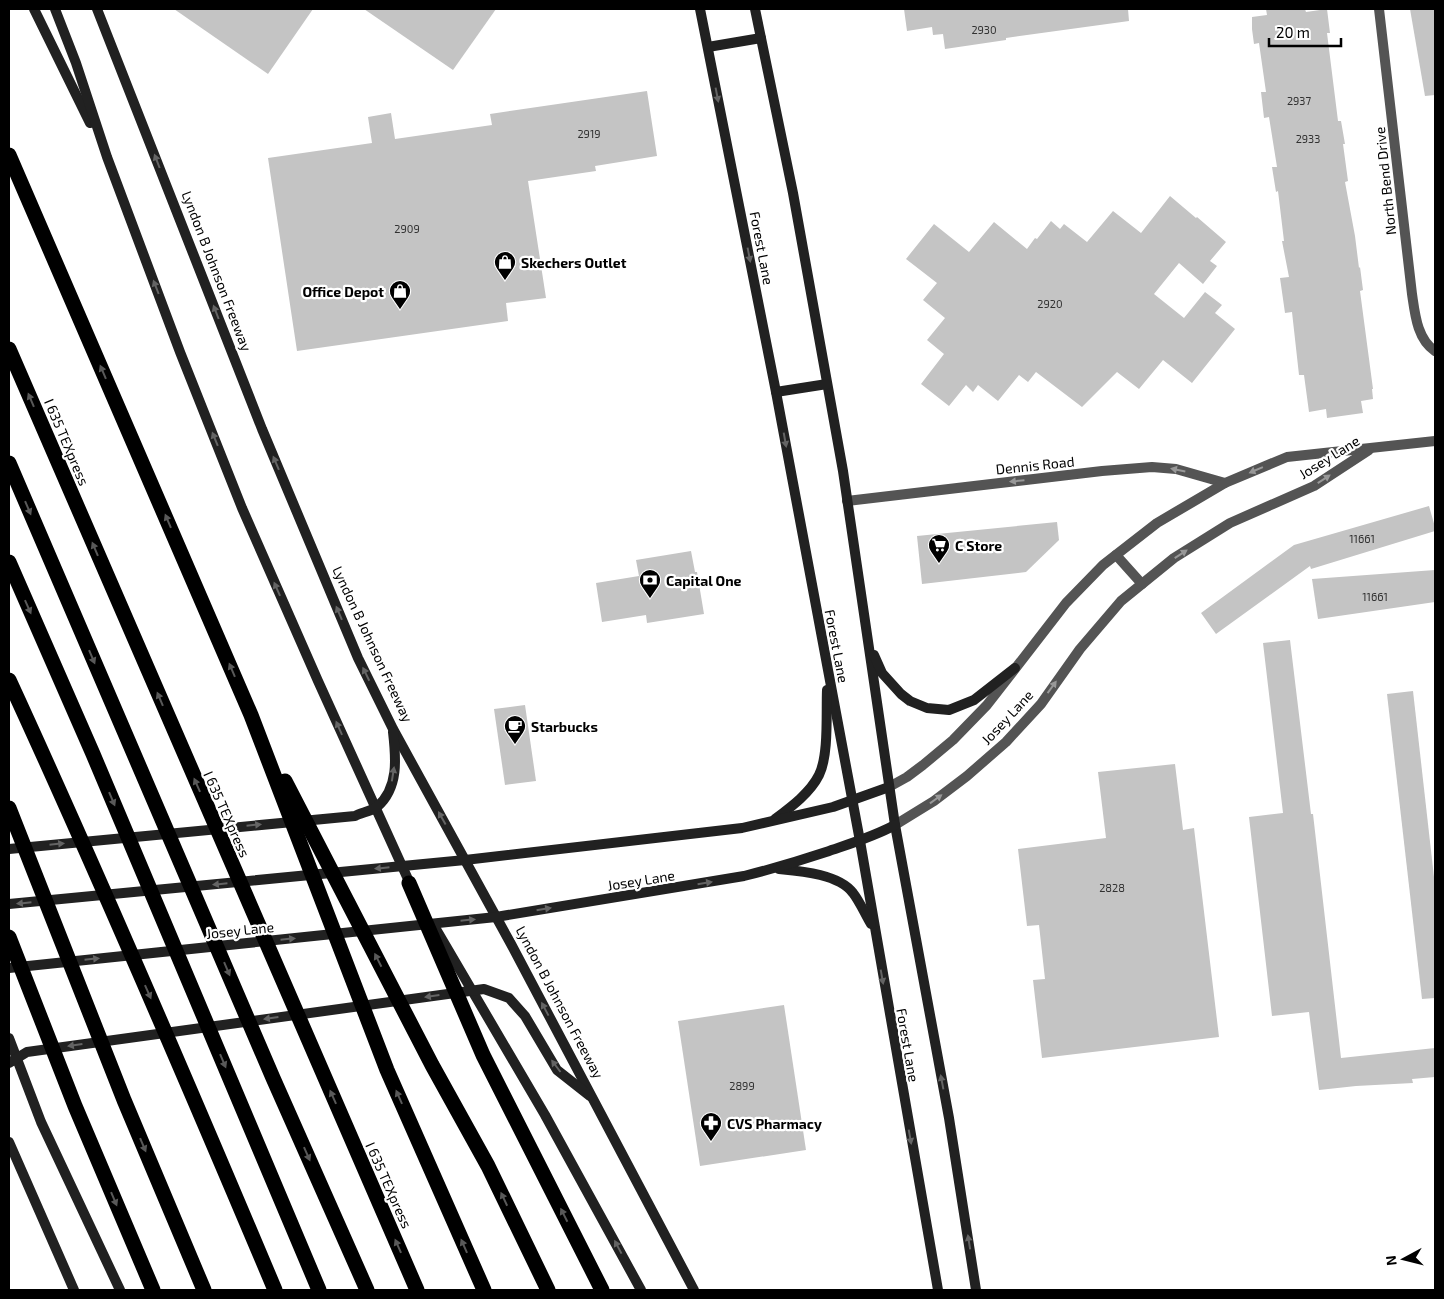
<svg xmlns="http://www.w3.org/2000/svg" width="1444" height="1299" viewBox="0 0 1444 1299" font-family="'Exo 2',sans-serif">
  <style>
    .building { fill: #c4c4c4 }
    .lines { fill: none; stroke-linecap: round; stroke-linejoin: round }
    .minor { stroke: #545454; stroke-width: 10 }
    .tertiary { stroke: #545454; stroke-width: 10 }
    .secondary { stroke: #212121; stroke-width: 10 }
    .motorway { stroke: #000; stroke-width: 15 }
    .oneway { fill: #646464 }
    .oneway2 { fill: #595959 }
    .oneway3 { fill: #989898 }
    .labels { text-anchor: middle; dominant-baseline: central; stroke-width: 4.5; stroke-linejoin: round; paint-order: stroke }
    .number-label { font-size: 11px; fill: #313131 }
    .street-label { font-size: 14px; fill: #000; stroke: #fff }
    .poi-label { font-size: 14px; font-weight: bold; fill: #000; stroke: #fff; text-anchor: start }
  </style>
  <rect width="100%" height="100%" fill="#fff"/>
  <g class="building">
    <path d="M 174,9 L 313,9 L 268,74 Z"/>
    <path d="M 364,9 L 496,9 L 453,70 Z"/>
    <path d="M 904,9 L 1128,9 L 1129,21 L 1006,38 L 1006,40 L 945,49 L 943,34 L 933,35 L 932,27 L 907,31 Z"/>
    <path d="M 1266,9 L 1305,9 L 1306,12 L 1327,9 L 1330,33 L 1327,33 L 1338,121 L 1341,121 L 1345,144 L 1343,144 L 1348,181 L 1345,182 L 1355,236 L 1359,268 L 1360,267 L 1363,290 L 1360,291 L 1373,389 L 1372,389 L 1373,399 L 1361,401 L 1363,413 L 1327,418 L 1326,409 L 1309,412 L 1304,375 L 1299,375 L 1292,312 L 1285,313 L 1280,278 L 1289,277 L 1282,241 L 1284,241 L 1278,191 L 1276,192 L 1272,167 L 1277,167 L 1269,117 L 1264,118 L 1261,92 L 1266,92 L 1259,43 L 1254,44 L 1252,29 L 1252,17 L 1267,15 Z"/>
    <path d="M 1410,9 L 1435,9 L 1435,95 L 1425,96 Z"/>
    <path d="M 647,91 L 657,156 L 595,166 L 596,171 L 528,181 L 546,298 L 506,303 L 508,321 L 297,351 L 268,158 L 372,143 L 368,117 L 391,113 L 395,139 L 492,125 L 490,114 Z"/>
    <path d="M 1170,196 L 1196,218 L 1197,217 L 1226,242 L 1210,261 L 1217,266 L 1203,284 L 1179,263 L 1154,294 L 1184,318 L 1205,292 L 1222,305 L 1215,313 L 1235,329 L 1192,383 L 1163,360 L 1139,389 L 1117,372 L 1082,407 L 1036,372 L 1028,382 L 1019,375 L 998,401 L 978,385 L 973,392 L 966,385 L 949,406 L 921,384 L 944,354 L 927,340 L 945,318 L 923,300 L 937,283 L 906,259 L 934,224 L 969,252 L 994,222 L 1027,249 L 1035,238 L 1037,239 L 1051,221 L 1060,229 L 1064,224 L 1087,242 L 1113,211 L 1141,233 Z"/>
    <path d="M 1429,506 L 1435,527 L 1435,531 L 1311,569 L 1310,566 L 1216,634 L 1201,613 L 1294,545 Z"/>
    <path d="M 1057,522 L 1059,540 L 1026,572 L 922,584 L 917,536 Z"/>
    <path d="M 691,551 L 695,572 L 697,572 L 704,614 L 647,623 L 646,615 L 602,622 L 596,583 L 639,576 L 636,560 Z"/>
    <path d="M 1435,570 L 1435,602 L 1318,619 L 1312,579 Z"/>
    <path d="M 1290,640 L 1311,814 L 1313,814 L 1341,1058 L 1435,1048 L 1435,1077 L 1412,1079 L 1413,1083 L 1356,1086 L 1319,1090 L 1309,1012 L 1272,1016 L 1249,817 L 1283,813 L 1263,643 Z"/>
    <path d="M 1413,691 L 1435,886 L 1435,998 L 1422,999 L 1387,694 Z"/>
    <path d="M 525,705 L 536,781 L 505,785 L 494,709 Z"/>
    <path d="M 1175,764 L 1183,830 L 1194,828 L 1219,1037 L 1042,1058 L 1033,980 L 1045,979 L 1039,925 L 1027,926 L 1018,849 L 1106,838 L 1098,772 Z"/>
    <path d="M 784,1005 L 806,1150 L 700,1166 L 678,1021 Z"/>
  </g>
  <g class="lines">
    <g class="minor">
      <path d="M 1379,9 L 1412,294 C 1415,314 1417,339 1435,351"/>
      <path d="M 847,501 L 1102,471 L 1152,467 L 1176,469 L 1225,483"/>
    </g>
    <g class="tertiary">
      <path d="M 1116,555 L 1142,584"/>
      <path d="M 889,787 L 907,777 L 923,765 L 953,740 L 987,705 L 1066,603 L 1103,565 L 1157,523 L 1225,483 L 1287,457 L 1435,441"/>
      <path d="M 895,825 L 934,801 L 967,776 L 1006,742 L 1041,704 L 1080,649 L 1121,601 L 1174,558 L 1230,523 L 1314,486 L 1369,450"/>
    </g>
    <g class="secondary">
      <path d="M 34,9 L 90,123"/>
      <path d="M 55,9 L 76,63 L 107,157 L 180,352 L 242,508 L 318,681 L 412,888"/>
      <path d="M 97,9 L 262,429 L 358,658 L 393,729 L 511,944 L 694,1290"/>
      <path d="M 700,9 L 776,392 L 860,841 L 938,1290"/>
      <path d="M 755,9 L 793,193 L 843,471 L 895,825 L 949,1118 L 976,1290"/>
      <path d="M 708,47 L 761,38"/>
      <path d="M 776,392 L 827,384"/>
      <path d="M 874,655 L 882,673 L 901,694 L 910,701 L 927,708 L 949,710 L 974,700 L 1015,668"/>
      <path d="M 775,819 C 791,807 810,793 819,775 C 829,755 826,713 827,690"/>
      <path d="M 9,849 L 355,816 C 361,813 371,811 377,807 C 399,788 396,758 393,732"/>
      <path d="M 779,869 C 800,871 839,874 853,893 C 860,902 865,914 871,924"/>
      <path d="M 9,904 L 465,860 L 742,828 L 833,807 L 889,787"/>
      <path d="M 433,924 L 545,1115 L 641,1290"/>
      <path d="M 9,968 L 496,917 L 744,876 C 772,869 799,861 826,852 C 849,844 873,837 895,825"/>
      <path d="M 9,1038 L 41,1122 L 120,1290"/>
      <path d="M 9,1063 L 27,1052 L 484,989 L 509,998 L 525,1016 L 557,1070 L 590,1096"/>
      <path d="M 9,1142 L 74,1290"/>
    </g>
    <g class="motorway">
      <path d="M 9,155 L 251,715 L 387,1070 L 484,1290"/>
      <path d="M 9,349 L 417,1290"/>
      <path d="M 9,463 L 273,1078 L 367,1290"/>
      <path d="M 9,562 L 93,754 L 319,1290"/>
      <path d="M 9,680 C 102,882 189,1086 275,1290"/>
      <path d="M 285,781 L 432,1065 L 488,1166 L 548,1290"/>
      <path d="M 9,808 L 124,1100 L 204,1290"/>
      <path d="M 409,883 L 483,1055 L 602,1290"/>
      <path d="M 9,937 L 75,1106 L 153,1290"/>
    </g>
  </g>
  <defs><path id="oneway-solid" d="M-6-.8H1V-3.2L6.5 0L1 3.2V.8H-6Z" transform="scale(1.25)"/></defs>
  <g class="oneway">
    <use href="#oneway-solid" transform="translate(717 95) rotate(79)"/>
    <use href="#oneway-solid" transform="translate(157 161) rotate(-111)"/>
    <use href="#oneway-solid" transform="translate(749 255) rotate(79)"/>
    <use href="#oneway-solid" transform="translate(156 287) rotate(-111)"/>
    <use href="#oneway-solid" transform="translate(216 312) rotate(-111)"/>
    <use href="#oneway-solid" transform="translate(215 439) rotate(-112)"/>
    <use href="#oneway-solid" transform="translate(785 440) rotate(80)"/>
    <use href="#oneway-solid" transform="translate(276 463) rotate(-113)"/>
    <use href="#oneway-solid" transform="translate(277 589) rotate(-114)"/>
    <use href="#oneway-solid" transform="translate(339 613) rotate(-113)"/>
    <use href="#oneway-solid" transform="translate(366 674) rotate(-116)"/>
    <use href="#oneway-solid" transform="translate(339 728) rotate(-114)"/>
    <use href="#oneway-solid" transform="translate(393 774) rotate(-81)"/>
    <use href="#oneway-solid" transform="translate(442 818) rotate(-119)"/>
    <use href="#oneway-solid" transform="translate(254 825) rotate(-6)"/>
    <use href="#oneway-solid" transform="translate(57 844) rotate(-6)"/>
    <use href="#oneway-solid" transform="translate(382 868) rotate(174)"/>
    <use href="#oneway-solid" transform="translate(705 883) rotate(-9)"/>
    <use href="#oneway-solid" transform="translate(220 884) rotate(174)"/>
    <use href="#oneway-solid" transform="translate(24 903) rotate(174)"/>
    <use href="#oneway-solid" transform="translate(544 909) rotate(-9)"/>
    <use href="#oneway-solid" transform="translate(468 920) rotate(-6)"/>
    <use href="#oneway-solid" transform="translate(288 939) rotate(-6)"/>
    <use href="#oneway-solid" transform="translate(92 959) rotate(-6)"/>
    <use href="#oneway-solid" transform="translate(882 977) rotate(80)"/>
    <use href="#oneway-solid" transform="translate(432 996) rotate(172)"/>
    <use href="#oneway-solid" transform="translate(545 1009) rotate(-118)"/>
    <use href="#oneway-solid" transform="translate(271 1018) rotate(172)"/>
    <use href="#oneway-solid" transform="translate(75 1045) rotate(172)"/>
    <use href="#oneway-solid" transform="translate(556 1066) rotate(-127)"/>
    <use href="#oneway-solid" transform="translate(942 1082) rotate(-101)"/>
    <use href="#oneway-solid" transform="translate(910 1137) rotate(80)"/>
    <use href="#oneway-solid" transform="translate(969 1242) rotate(-99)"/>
    <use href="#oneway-solid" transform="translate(618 1247) rotate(-118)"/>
  </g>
  <g class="oneway2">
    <use href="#oneway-solid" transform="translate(103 372) rotate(-113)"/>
    <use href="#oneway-solid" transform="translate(31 400) rotate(-113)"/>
    <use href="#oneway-solid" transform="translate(28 508) rotate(67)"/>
    <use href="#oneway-solid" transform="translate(168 521) rotate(-113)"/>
    <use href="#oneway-solid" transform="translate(95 549) rotate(-113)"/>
    <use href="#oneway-solid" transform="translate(28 607) rotate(66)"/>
    <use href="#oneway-solid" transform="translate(92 657) rotate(67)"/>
    <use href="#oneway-solid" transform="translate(232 670) rotate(-113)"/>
    <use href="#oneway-solid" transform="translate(160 699) rotate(-113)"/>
    <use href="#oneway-solid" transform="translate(197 785) rotate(-114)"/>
    <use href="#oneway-solid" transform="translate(112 799) rotate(67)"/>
    <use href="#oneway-solid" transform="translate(378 960) rotate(-117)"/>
    <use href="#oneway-solid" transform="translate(227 969) rotate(67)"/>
    <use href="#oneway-solid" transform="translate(148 992) rotate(66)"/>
    <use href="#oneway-solid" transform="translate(223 1061) rotate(67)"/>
    <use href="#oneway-solid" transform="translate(333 1097) rotate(-114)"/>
    <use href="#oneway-solid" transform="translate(399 1097) rotate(-114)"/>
    <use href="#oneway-solid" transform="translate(143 1145) rotate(67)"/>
    <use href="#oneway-solid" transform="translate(307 1154) rotate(66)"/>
    <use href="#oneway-solid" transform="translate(114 1199) rotate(67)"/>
    <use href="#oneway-solid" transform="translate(504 1199) rotate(-115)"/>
    <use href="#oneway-solid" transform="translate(564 1215) rotate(-117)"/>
    <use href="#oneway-solid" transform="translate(398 1246) rotate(-114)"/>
    <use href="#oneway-solid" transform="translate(464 1246) rotate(-114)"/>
  </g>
  <g class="oneway3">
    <use href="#oneway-solid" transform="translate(1178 470) rotate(-168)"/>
    <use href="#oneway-solid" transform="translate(1256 470) rotate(157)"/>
    <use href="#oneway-solid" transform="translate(1324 479) rotate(-33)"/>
    <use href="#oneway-solid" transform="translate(1017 481) rotate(174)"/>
    <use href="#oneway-solid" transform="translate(1181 554) rotate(-33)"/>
    <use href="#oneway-solid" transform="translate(1052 687) rotate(-54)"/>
    <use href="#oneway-solid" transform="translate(936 799) rotate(-36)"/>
  </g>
  <defs>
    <g id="shop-pin" transform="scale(1.125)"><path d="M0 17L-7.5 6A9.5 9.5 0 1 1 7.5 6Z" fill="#000" stroke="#fff"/><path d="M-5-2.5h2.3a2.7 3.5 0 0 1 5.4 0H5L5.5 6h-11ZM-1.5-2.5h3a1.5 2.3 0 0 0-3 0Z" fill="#fff"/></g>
    <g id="supermarket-pin" transform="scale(1.125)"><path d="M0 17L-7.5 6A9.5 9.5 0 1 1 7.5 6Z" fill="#000" stroke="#fff"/><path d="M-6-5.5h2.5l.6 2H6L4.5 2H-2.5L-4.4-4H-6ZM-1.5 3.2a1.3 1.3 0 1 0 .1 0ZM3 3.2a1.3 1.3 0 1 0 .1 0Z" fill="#fff"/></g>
    <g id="bank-pin" transform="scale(1.125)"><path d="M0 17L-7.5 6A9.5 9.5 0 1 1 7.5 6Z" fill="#000" stroke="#fff"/><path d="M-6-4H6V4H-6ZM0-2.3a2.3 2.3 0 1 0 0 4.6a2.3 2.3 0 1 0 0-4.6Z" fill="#fff"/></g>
    <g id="cafe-pin" transform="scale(1.125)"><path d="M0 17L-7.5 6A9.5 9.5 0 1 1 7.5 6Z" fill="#000" stroke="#fff"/><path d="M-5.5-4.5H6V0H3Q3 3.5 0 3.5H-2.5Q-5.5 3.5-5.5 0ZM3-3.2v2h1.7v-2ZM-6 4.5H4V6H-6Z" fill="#fff"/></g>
    <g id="pharmacy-pin" transform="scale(1.125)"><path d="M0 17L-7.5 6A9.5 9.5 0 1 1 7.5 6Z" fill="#000" stroke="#fff"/><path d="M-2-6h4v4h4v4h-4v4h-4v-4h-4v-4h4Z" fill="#fff"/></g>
  </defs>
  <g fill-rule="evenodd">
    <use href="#shop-pin" x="505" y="262"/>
    <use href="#shop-pin" x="400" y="291"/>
    <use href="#supermarket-pin" x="939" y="545"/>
    <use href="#bank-pin" x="650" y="580"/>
    <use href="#cafe-pin" x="515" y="726"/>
    <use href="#pharmacy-pin" x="711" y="1123"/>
  </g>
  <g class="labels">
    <g class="number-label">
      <text x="984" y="29">2930</text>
      <text x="1299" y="100">2937</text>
      <text x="589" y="133">2919</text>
      <text x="1308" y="138">2933</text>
      <text x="407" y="228">2909</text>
      <text x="1050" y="303">2920</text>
      <text x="1362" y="538">11661</text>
      <text x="1375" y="596">11661</text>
      <text x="1112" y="887">2828</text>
      <text x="742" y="1085">2899</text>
    </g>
    <g class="street-label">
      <text transform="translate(1385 181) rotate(-96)">North Bend Drive</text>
      <text transform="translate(762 248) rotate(79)">Forest Lane</text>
      <text transform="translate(217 271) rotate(69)">Lyndon B Johnson Freeway</text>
      <text transform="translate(67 442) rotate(67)">I 635 TEXpress</text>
      <text transform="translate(1329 457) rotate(-32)">Josey Lane</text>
      <text transform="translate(1035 465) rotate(-6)">Dennis Road</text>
      <text transform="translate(373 644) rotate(65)">Lyndon B Johnson Freeway</text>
      <text transform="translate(837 646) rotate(79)">Forest Lane</text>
      <text transform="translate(1007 717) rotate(-47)">Josey Lane</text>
      <text transform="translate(227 814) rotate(66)">I 635 TEXpress</text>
      <text transform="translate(641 880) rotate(-9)">Josey Lane</text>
      <text transform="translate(240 930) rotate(-6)">Josey Lane</text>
      <text transform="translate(560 1002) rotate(62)">Lyndon B Johnson Freeway</text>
      <text transform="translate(908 1045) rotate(80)">Forest Lane</text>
      <text transform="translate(389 1185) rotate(66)">I 635 TEXpress</text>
    </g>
    <g class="poi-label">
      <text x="521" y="262">Skechers Outlet</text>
      <text x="384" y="291" text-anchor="end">Office Depot</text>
      <text x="955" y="545">C Store</text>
      <text x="666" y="580">Capital One</text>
      <text x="531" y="726">Starbucks</text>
      <text x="727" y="1123">CVS Pharmacy</text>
    </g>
  </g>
  <rect width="1444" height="1299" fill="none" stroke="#000000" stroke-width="20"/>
  <g transform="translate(1404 1259) rotate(263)" stroke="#ffffff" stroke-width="4" paint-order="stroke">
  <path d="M0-4L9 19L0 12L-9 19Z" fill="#000000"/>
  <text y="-8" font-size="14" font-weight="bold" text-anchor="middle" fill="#000000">N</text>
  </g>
  <path d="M1269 38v8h72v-8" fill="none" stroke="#000000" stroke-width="2.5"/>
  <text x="1276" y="38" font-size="15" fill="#000000" stroke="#ffffff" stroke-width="4" paint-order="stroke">20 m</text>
</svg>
